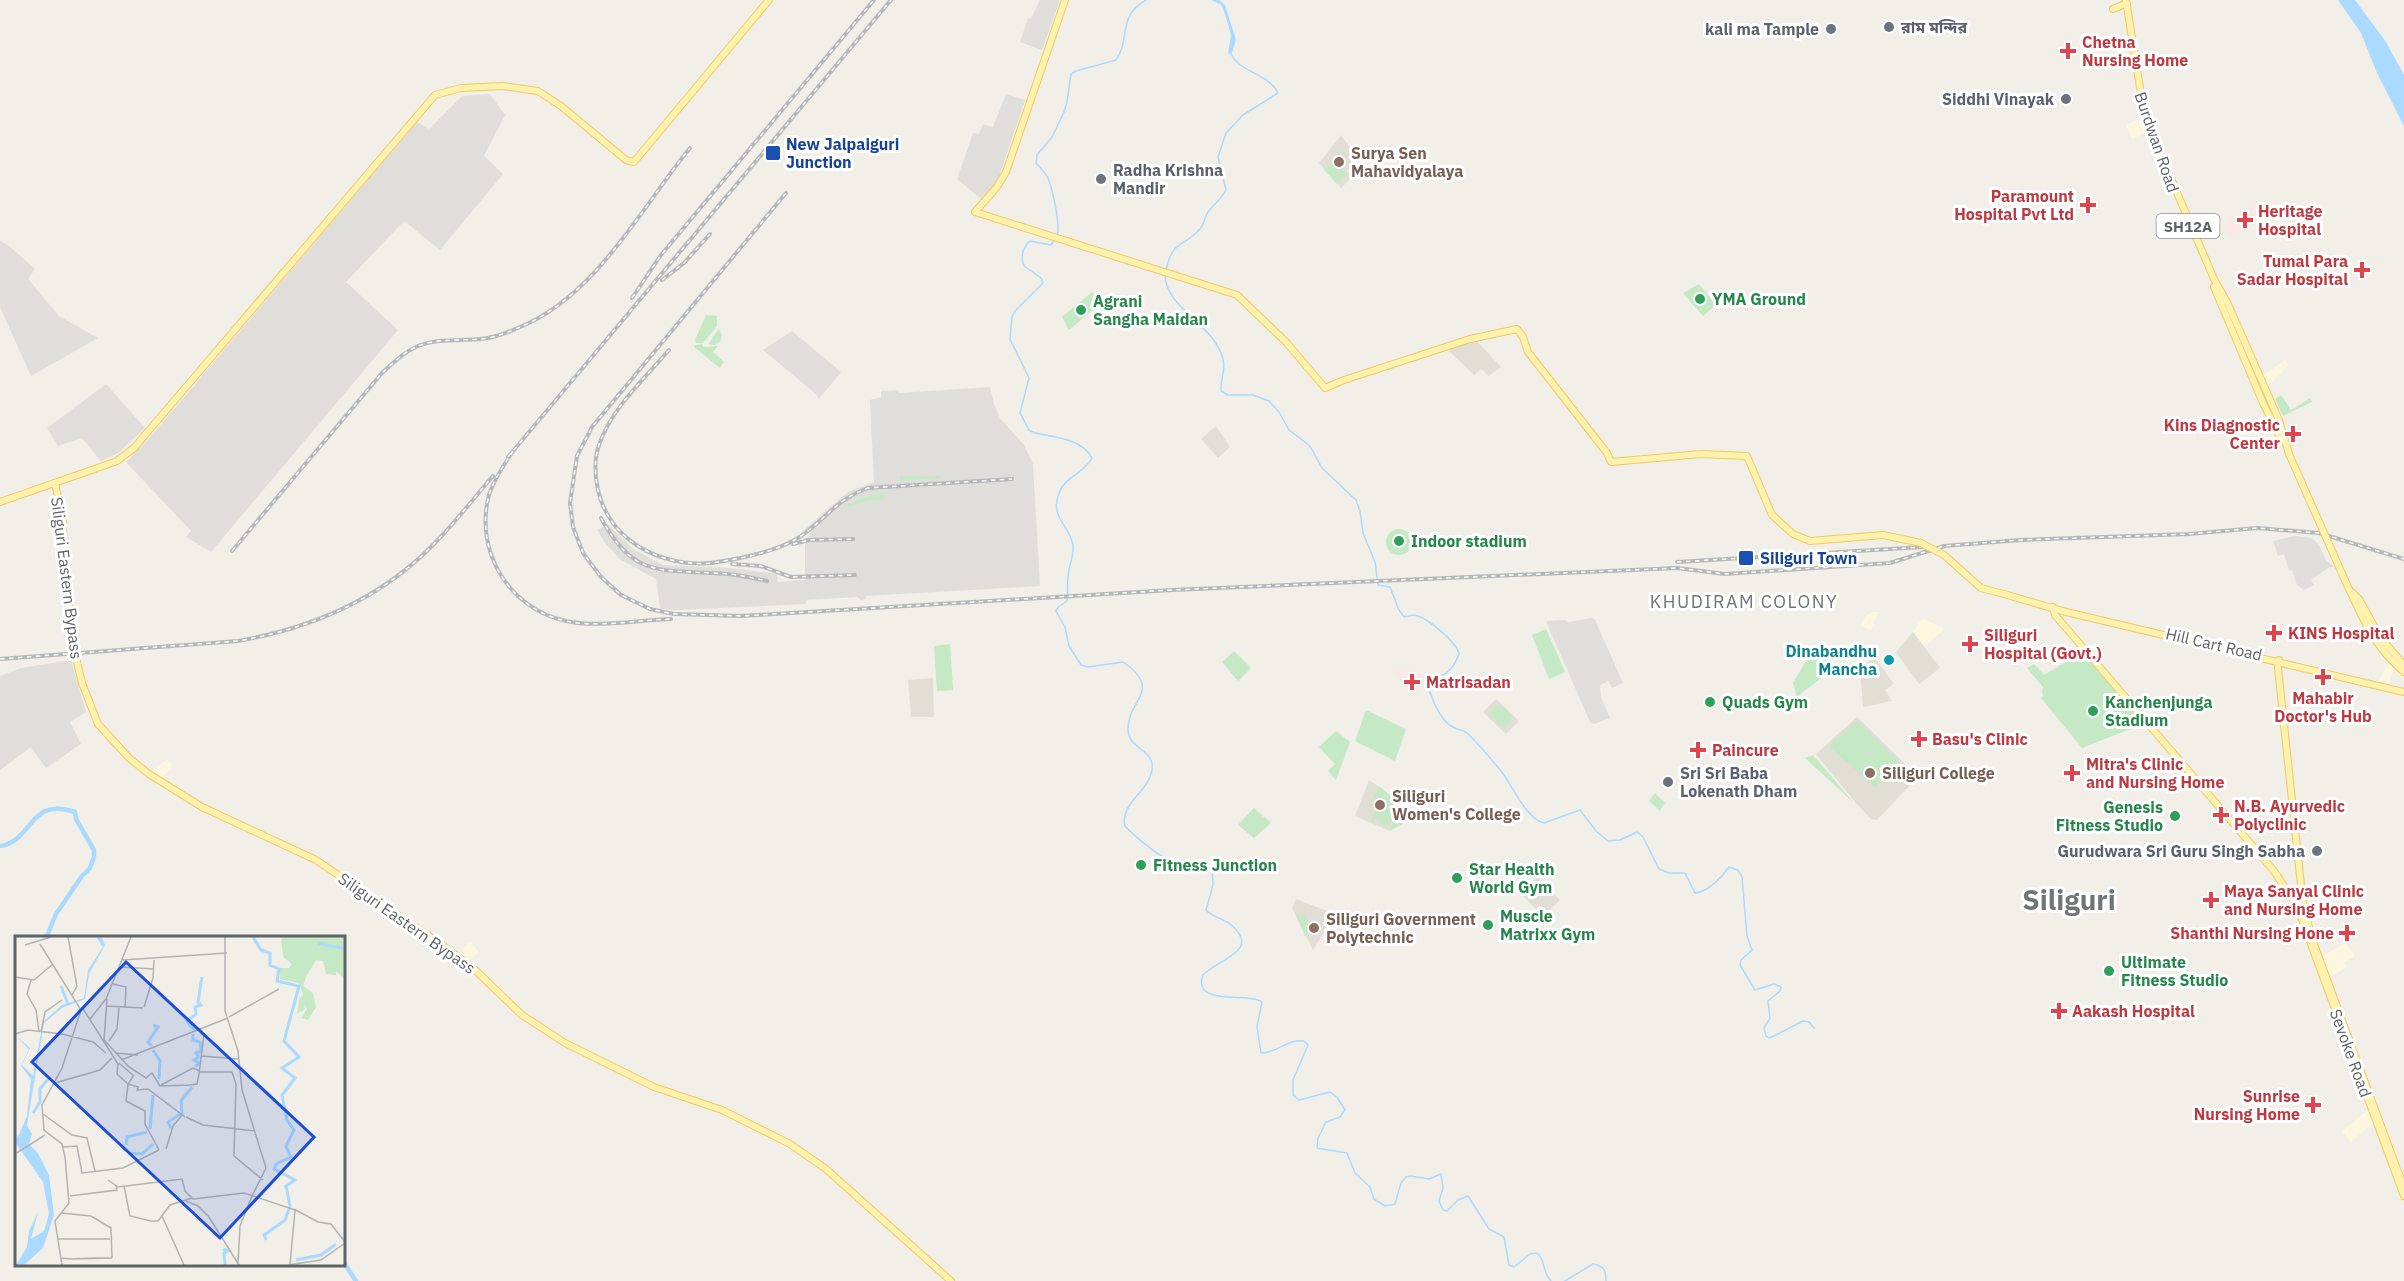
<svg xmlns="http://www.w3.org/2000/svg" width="2404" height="1281" viewBox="0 0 2404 1281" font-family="'IBM Plex Sans','Noto Sans Bengali',sans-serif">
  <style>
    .commercial { fill: #fef7e0 }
    .industrial { fill: #e0deda }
    .education { fill: #e1ded6 }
    .medical { fill: #fce8e6 }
    .green { fill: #c5e8c5 }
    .water { fill: #aadaff }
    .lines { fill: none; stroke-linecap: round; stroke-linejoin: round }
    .stream { stroke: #aadaff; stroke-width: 1.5 }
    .river { stroke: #aadaff; stroke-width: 4.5 }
    .major-casing { stroke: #f2c960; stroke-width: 8 }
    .major { stroke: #fff2af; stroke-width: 6 }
    .rail-casing { stroke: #b6b7b8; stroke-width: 4 }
    .rail { stroke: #fff; stroke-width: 1.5; stroke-dasharray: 4.5; stroke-linecap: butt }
    .major-bridge-casing { stroke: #f2c960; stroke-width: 8; stroke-linecap: butt }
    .major-bridge { stroke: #fff2af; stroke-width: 6 }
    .worship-dot { fill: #6b7280; stroke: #fff; stroke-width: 2 }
    .health-dot { fill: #e0444e; stroke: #fff; stroke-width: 2 }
    .transit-dot { fill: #1a4fb4; stroke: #fff; stroke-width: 2 }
    .education-dot { fill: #8d6e63; stroke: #fff; stroke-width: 2 }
    .leisure-dot { fill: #2e9e5b; stroke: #fff; stroke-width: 2 }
    .culture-dot { fill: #0f9aa8; stroke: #fff; stroke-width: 2 }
    .labels { text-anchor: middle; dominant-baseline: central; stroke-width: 6; stroke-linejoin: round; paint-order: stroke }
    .shield { fill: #fff; stroke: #8f9295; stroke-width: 1.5 }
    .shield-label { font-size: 15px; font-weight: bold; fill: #5f6368 }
    .worship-label { font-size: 16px; font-weight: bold; fill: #5b616d; stroke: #fff; text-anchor: start }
    .health-label { font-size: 16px; font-weight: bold; fill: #be3a42; stroke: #fff; text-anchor: start }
    .street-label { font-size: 16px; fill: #5f6368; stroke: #fff }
    .transit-label { font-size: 16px; font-weight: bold; fill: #164399; stroke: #fff; text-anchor: start }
    .education-label { font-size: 16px; font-weight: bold; fill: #785e54; stroke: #fff; text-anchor: start }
    .leisure-label { font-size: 16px; font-weight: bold; fill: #27864d; stroke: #fff; text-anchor: start }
    .culture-label { font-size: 16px; font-weight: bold; fill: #0d838f; stroke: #fff; text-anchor: end }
    .neighbourhood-label { font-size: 18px; letter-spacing: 1.5px; fill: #70757a; stroke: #fff }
    .town-label { font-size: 28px; font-weight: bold; fill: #70757a; stroke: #fff }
    .inset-river { fill: none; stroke: #aadaff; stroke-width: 3 }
    .inset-road { fill: none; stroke: #b3b3b1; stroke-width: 1.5 }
    .view { fill: #1d4ed8; fill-opacity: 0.15; stroke: #1d4ed8; stroke-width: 3 }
    .inset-edge { fill: none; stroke: #5f6368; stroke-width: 3 }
  </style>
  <rect width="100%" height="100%" fill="#f1efe8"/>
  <g class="commercial">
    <path d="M 2141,118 L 2147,132 L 2132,139 L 2126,125 Z"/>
    <path d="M 2285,360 L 2289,365 L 2267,387 L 2262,376 Z"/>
    <path d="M 1872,612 L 1878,612 L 1871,630 L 1860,626 L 1866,616 Z"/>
    <path d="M 1924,619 L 1945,629 L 1924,646 L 1913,632 L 1920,621 Z"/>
    <path d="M 2390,660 L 2395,666 L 2389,683 L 2379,681 Z"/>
    <path d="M 167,759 L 172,765 L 170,767 L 171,769 L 160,778 L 151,772 Z"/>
    <path d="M 470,942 L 479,952 L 467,962 L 461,954 L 463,948 Z"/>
    <path d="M 2346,943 L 2355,956 L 2345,962 L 2347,967 L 2329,978 L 2322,956 Z"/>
    <path d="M 2368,1110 L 2373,1123 L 2351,1142 L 2342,1131 Z"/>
  </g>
  <g class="industrial">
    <path d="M 1040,0 L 1060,0 L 1042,50 L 1020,42 L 1028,18 L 1031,19 Z"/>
    <path d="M 490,94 L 505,115 L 484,156 L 503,174 L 440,250 L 404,221 L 346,282 L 398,330 L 211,552 L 186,537 L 191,531 L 126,462 L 151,436 L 417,122 L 429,129 L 462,96 Z"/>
    <path d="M 1006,94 L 1025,100 L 998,180 L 981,199 L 957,179 L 973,133 L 979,134 L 983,124 L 993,127 Z"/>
    <path d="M 0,241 L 8,245 L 35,269 L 28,279 L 59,316 L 98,338 L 31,376 L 0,307 Z"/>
    <path d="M 792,331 L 841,372 L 819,399 L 816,394 L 763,350 Z"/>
    <path d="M 106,384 L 145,428 L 118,453 L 101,461 L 82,438 L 58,446 L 47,428 Z"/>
    <path d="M 990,387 L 994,404 L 1000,418 L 1024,445 L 1033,464 L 1040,586 L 866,596 L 866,599 L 861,600 L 857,597 L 806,600 L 806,604 L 678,610 L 660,609 L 656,579 L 621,560 L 606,544 L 597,530 L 608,524 L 633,549 L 663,565 L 730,568 L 777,574 L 778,582 L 805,580 L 805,539 L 810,535 L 805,529 L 848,492 L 874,482 L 870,400 L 881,397 L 881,391 L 898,390 L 899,393 Z"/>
    <path d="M 2294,536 L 2312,538 L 2319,545 L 2326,560 L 2334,567 L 2328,568 L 2311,580 L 2314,585 L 2304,590 L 2297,585 L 2292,570 L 2289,571 L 2284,554 L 2278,556 L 2273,541 Z"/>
    <path d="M 1592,618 L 1595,620 L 1623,683 L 1612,688 L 1609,681 L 1600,685 L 1601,697 L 1610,718 L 1594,724 L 1590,722 L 1546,621 L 1566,620 L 1568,622 Z"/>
    <path d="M 71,660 L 86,712 L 70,722 L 81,744 L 46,768 L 31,747 L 0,770 L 0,676 L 21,668 Z"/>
  </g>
  <g class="education">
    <path d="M 1341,135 L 1360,161 L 1357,163 L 1359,166 L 1355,170 L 1352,167 L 1347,171 L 1352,177 L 1341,188 L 1319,163 Z"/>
    <path d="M 1475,339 L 1501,367 L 1489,376 L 1481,369 L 1474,375 L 1448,350 Z"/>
    <path d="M 1216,426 L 1230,447 L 1218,458 L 1201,439 Z"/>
    <path d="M 1913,632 L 1940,668 L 1919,684 L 1896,652 Z"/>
    <path d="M 1874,657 L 1894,684 L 1885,690 L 1892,701 L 1863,707 L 1860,668 Z"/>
    <path d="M 933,678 L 934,717 L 911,717 L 908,680 Z"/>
    <path d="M 1496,699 L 1519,721 L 1506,734 L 1483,712 Z"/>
    <path d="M 1857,717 L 1906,765 L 1913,782 L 1877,820 L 1871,819 L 1855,802 L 1816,754 Z"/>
    <path d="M 1369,780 L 1384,790 L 1412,818 L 1390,831 L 1355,816 Z"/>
    <path d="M 1502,877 L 1514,887 L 1505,895 L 1494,884 Z"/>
    <path d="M 1537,877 L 1560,900 L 1543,916 L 1520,893 Z"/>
    <path d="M 1296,899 L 1335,914 L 1313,950 L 1292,908 Z"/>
  </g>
  <g class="medical">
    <path d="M 2255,205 L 2261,221 L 2230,237 L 2225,228 L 2230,218 Z"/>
    <path d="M 2278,623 L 2283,631 L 2275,642 L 2266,639 L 2264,634 Z"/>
    <path d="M 1392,670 L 1425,671 L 1425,678 L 1420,689 L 1413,695 Z"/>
  </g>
  <g class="green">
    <path d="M 1335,159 L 1346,174 L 1337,184 L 1324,170 Z"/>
    <path d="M 1699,284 L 1716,305 L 1703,316 L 1683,293 Z"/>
    <path d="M 1092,292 L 1101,303 L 1069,330 L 1062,317 Z"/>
    <path d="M 706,315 L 717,316 L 717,326 L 703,343 L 696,343 L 695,340 Z"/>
    <path d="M 719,329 L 722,335 L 720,342 L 715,345 L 708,344 Z"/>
    <path d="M 702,344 L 703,347 L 718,346 L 713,352 L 724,362 L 720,368 L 694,347 L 695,345 Z"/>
    <path d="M 2281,395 L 2291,410 L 2310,398 L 2312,402 L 2283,416 L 2275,399 Z"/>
    <path d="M 900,476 L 940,476 L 940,478 L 900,481 Z"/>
    <path d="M 883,493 L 884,499 L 866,501 L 847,507 L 846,505 L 864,497 Z"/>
    <circle cx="1399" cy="542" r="13"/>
    <path d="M 1546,629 L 1565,672 L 1549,679 L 1532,635 Z"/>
    <path d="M 950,644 L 953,690 L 937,691 L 934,646 Z"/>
    <path d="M 1234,651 L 1251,668 L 1238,681 L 1222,662 Z"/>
    <path d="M 1812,651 L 1821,653 L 1835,667 L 1797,697 L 1793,683 Z"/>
    <path d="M 2079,654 L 2082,657 L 2086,654 L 2146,723 L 2082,748 L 2041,698 L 2043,696 L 2042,691 L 2043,687 L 2027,668 L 2034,664 L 2044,675 Z"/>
    <path d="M 1498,705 L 1502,708 L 1504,707 L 1512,718 L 1505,729 L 1489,714 Z"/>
    <path d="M 1366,710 L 1406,729 L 1395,761 L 1355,741 Z"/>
    <path d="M 1857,721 L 1898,761 L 1875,787 L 1829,746 Z"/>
    <path d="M 1336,731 L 1350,742 L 1336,780 L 1328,771 L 1335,764 L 1319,747 Z"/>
    <path d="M 1813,755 L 1854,803 L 1805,758 Z"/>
    <path d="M 1379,786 L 1402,807 L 1399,813 L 1404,815 L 1406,811 L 1412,818 L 1390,831 L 1393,823 L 1391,821 L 1388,827 L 1389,823 L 1386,826 L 1378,822 L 1379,818 L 1376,821 L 1378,817 L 1376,816 L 1371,823 L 1376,809 L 1370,807 Z"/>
    <path d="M 1655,793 L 1665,803 L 1660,811 L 1649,801 Z"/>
    <path d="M 1254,808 L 1262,815 L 1262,818 L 1264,816 L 1271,823 L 1254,838 L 1238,825 Z"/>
    <path d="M 1295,913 L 1306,917 L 1310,926 L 1305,936 Z"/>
  </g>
  <g class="water">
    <path d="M 1211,0 L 1219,0 L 1225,5 L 1236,40 L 1232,52 L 1228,54 L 1231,35 L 1223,8 L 1220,4 Z"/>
    <path d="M 2338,0 L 2355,0 L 2386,42 L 2404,75 L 2404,126 L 2377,73 L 2361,33 Z"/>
  </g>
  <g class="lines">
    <g class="stream">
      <path d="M 1057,235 C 1061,226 1052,188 1048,178 C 1045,172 1040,168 1036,163 L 1037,155 L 1052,137 L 1064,112 L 1067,102 L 1071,74 L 1076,71 L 1116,60 C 1131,38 1117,16 1146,0"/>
      <path d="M 1055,239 L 1051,245 L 1030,241 C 1023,247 1020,257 1024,266 L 1041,278 L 1043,283 L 1015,311 L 1012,317 L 1010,339 L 1029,378 L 1020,413 C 1023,418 1026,425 1029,430 C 1034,437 1079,433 1092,458 C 1085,473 1066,476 1060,491 C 1048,519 1070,523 1073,546 C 1074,557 1068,567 1068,578 C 1067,586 1068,593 1067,601 L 1058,607 L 1056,611 L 1065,627 L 1069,646 L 1081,665 L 1088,667 L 1123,662 C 1164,690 1127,700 1128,730 C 1129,750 1155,749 1152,770 C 1149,791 1119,805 1125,826 C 1132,834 1157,855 1166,858 C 1180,863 1202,856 1212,867 L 1213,885 L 1206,910 C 1212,917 1222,918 1230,924 C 1263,951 1218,959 1203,975 C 1191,1007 1250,992 1262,1002 L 1257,1027 L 1261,1053 C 1276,1054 1288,1038 1304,1041 L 1308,1045 L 1293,1080 L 1293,1095 L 1299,1100 L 1330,1092 L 1337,1097 L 1345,1110 L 1340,1117 L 1326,1122 L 1318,1138 L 1317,1148 L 1347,1153 L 1355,1173 L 1370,1187 L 1374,1199 L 1385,1206 L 1395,1204 L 1401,1183 L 1406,1177 L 1411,1176 L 1429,1179 L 1441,1174 L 1443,1188 L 1439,1201 L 1443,1210 L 1447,1211 L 1458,1200 L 1468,1196 L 1489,1229 L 1504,1237 L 1509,1265 L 1514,1267 L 1530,1254 L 1537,1253 C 1546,1260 1541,1270 1551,1281"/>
      <path d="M 1166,270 C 1173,239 1183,248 1200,229 C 1204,224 1205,217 1208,212 C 1214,204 1221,199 1226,190 L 1218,157 L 1226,133 L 1243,115 L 1278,93 C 1268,72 1237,73 1230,51"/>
      <path d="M 1165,275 C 1166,309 1214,324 1223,359 C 1226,371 1220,380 1221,391 L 1228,395 L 1253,395 L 1269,401 L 1279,412 L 1289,430 L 1310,446 L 1322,468 L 1356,500 L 1360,511 L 1363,533 L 1375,562 L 1378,585 L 1390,587 L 1399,610 L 1404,617 C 1409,616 1413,614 1418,616 C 1430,620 1457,643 1459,654 C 1451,676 1441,673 1428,686 C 1432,699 1441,723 1455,728 C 1459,731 1463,729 1467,733 C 1479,744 1490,758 1501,771 C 1512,785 1527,820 1544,823 L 1580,810 L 1596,831 L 1608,841 L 1620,840 L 1637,832 L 1643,837 L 1659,869 L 1669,873 L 1685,873 L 1695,893 C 1708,892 1722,877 1729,867 L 1738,870 L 1742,877 L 1747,936 L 1752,950 L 1741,960 L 1740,965 L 1755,990 L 1774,984 L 1781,987 L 1780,991 L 1768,1001 L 1770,1018 L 1764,1028 L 1766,1036 L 1769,1038 L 1774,1036 L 1803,1021 L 1809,1022 L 1814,1028"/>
      <path d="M 1565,1281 L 1593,1264 C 1604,1266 1606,1270 1606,1281"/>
    </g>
    <g class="river">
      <path d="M 0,846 C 34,841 28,796 75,812 L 76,819 L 94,850 L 94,857 L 90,868 L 82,876 L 56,914 L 46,938"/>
      <path d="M 344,1263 L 356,1281"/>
    </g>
    <g class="major-casing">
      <g id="major">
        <path d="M 1065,0 L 1006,172 L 997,187 L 975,212 L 1237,295 L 1286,342 L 1325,388 L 1344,380 L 1470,339 L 1517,329 L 1523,337 L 1528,352 L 1607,453 L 1611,462 L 1701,454 L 1747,456 L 1772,515"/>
        <path d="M 2126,0 L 2141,94 L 2157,146 L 2214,279 L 2228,304 L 2279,420 L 2289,454"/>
        <path d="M 2113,9 L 2127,3"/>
        <path d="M 2214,287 L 2263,403 L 2280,437"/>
        <path d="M 55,483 L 63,522 L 64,571 L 76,658 L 82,683 L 98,724 L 129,758 L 149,774 L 202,807 L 316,860 L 442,945 L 473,968 L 522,1015 L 565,1043 L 654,1087 L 722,1110 L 790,1144 L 826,1169 L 951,1281"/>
        <path d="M 0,502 L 106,465 L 117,461 L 134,448 L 435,95 L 461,88 L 503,86 L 538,91 L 561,106 L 626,160 L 634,162 L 769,0"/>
        <path d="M 2348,587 C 2365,622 2373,645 2404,672"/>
        <path d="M 2353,593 L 2359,599 L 2380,637 L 2404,665"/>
        <path d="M 2004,594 L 2062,611 L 2404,692"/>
        <path d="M 2053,607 L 2055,615 L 2067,629 L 2274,871 L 2297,906"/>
        <path d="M 2279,660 L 2278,668 L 2303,904"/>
        <path d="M 2404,1188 L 2312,939 L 2303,904 L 2299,903 L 2297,906 L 2404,1196"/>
      </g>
    </g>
    <use href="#major" class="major"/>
    <g class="rail-casing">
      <g id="rail">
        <path d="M 786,193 L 592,427 L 577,456 L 570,503 L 573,527 L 583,553 L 601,577 L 621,595 L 650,609 L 674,614 L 741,616 L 1172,590 L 1677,568 L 1725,574 L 1890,563 L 1944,546 L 2020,540 L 2189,534 L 2257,528 L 2319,533 L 2404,559"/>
        <path d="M 662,280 L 684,263 L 710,234"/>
        <path d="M 632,298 L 661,255 L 874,0"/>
        <path d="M 669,350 C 644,379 611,409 599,445 C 594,459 595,476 598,490 C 610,546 672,572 724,561 C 748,557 777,551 798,538 C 825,521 833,501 868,488 L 1012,479"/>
        <path d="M 513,451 C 504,465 494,479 489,495 C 474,551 509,609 566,621 C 597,628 639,620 671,619"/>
        <path d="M 508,457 L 891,0"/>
        <path d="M 601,518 C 632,575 656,570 712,573 C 731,573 749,577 767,581"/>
        <path d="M 793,544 L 809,540 L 853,539"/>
        <path d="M 232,551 L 382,373 C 393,363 404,352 418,346 C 438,338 460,341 481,339 C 494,338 509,332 520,327 C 596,296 641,208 690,148"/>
        <path d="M 1677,562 L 1923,547"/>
        <path d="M 732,564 L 761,566 L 791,577 L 855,575"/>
        <path d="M 0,659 L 238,641 C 312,628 379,600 433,545 C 454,524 473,499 493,476"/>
      </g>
    </g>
    <use href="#rail" class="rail"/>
    <g class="major-bridge-casing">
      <g id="major-bridge">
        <path d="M 2289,454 L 2348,587"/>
        <path d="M 1772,515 L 1793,534 L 1810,541 L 1883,535 L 1921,543 L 1944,555 L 1981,588 L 2004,594"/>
      </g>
    </g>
    <use href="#major-bridge" class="major-bridge"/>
  </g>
  <g class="worship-dot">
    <circle cx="1889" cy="27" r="6"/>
    <circle cx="1831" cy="29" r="6"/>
    <circle cx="2066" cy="99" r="6"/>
    <circle cx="1101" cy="179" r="6"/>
    <circle cx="1668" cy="782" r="6"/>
    <circle cx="2317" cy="851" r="6"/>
  </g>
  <g class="health-dot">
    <path d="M2065 42h6v6h6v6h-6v6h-6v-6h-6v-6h6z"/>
    <path d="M2085 196h6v6h6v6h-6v6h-6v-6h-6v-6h6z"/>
    <path d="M2242 211h6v6h6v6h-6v6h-6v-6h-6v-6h6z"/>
    <path d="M2359 261h6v6h6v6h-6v6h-6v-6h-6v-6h6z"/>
    <path d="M2290 425h6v6h6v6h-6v6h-6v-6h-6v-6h6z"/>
    <path d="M2271 624h6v6h6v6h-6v6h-6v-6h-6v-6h6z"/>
    <path d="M1967 635h6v6h6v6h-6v6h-6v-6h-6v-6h6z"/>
    <path d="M2320 668h6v6h6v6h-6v6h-6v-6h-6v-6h6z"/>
    <path d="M1409 673h6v6h6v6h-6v6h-6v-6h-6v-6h6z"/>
    <path d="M1916 730h6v6h6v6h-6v6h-6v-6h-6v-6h6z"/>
    <path d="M1695 741h6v6h6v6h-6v6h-6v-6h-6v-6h6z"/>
    <path d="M2069 764h6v6h6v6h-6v6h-6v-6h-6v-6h6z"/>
    <path d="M2218 806h6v6h6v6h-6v6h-6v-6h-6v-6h6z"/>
    <path d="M2208 891h6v6h6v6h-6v6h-6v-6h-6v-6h6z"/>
    <path d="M2344 924h6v6h6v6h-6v6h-6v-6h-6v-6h6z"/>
    <path d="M2056 1002h6v6h6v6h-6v6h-6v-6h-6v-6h6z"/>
    <path d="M2310 1096h6v6h6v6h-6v6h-6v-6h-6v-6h6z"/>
  </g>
  <g class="transit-dot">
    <rect x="765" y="145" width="16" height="16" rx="3"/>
    <rect x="1738" y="550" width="16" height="16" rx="3"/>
  </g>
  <g class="education-dot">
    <circle cx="1339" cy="162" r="6"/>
    <circle cx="1870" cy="773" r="6"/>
    <circle cx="1380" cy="805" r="6"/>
    <circle cx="1314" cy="928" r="6"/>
  </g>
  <g class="leisure-dot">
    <circle cx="1700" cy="299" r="6"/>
    <circle cx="1081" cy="310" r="6"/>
    <circle cx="1399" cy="541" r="6"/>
    <circle cx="1710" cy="702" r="6"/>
    <circle cx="2093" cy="711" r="6"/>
    <circle cx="2175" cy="816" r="6"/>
    <circle cx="1141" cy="865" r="6"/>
    <circle cx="1457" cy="878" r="6"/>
    <circle cx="1488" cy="925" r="6"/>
    <circle cx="2109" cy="971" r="6"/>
  </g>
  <circle class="culture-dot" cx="1889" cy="660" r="6"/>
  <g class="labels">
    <rect class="shield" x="2156.5" y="214" width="63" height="24" rx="4.5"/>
    <g class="shield-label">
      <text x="2188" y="226">SH12A</text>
    </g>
    <g class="worship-label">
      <text x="1901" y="27">রাম মন্দির</text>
      <text x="1819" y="29" text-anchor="end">kali ma Tample</text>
      <text x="2054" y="99" text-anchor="end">Siddhi Vinayak</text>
      <text x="1113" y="170">Radha Krishna<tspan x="1113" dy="18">Mandir</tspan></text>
      <text x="1680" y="773">Sri Sri Baba<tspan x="1680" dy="18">Lokenath Dham</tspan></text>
      <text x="2305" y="851" text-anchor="end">Gurudwara Sri Guru Singh Sabha</text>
    </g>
    <g class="health-label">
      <text x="2082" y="42">Chetna<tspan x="2082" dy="18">Nursing Home</tspan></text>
      <text x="2074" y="196" text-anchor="end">Paramount<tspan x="2074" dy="18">Hospital Pvt Ltd</tspan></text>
      <text x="2258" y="211">Heritage<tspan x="2258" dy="18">Hospital</tspan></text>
      <text x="2348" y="261" text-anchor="end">Tumal Para<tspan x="2348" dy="18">Sadar Hospital</tspan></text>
      <text x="2280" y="425" text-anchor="end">Kins Diagnostic<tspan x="2280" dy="18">Center</tspan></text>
      <text x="2288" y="633">KINS Hospital</text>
      <text x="1984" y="635">Siliguri<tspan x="1984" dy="18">Hospital (Govt.)</tspan></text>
      <text x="1426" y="682">Matrisadan</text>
      <text x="2323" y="698" text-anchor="middle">Mahabir<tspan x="2323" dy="18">Doctor's Hub</tspan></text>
      <text x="1932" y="739">Basu's Clinic</text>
      <text x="1712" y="750">Paincure</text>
      <text x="2086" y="764">Mitra's Clinic<tspan x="2086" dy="18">and Nursing Home</tspan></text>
      <text x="2234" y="806">N.B. Ayurvedic<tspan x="2234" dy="18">Polyclinic</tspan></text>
      <text x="2224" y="891">Maya Sanyal Clinic<tspan x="2224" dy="18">and Nursing Home</tspan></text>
      <text x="2334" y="933" text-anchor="end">Shanthi Nursing Hone</text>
      <text x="2072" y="1011">Aakash Hospital</text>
      <text x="2300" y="1096" text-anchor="end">Sunrise<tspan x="2300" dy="18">Nursing Home</tspan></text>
    </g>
    <g class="street-label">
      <text transform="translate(2157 142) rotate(71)">Burdwan Road</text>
      <text transform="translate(67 578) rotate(83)">Siliguri Eastern Bypass</text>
      <text transform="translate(2214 644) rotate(13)">Hill Cart Road</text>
      <text transform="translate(407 923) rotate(35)">Siliguri Eastern Bypass</text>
      <text transform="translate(2351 1053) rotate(70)">Sevoke Road</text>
    </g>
    <g class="transit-label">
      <text x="786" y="144">New Jalpaiguri<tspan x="786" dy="18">Junction</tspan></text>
      <text x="1760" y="558">Siliguri Town</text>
    </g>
    <g class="education-label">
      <text x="1351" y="153">Surya Sen<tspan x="1351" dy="18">Mahavidyalaya</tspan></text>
      <text x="1882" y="773">Siliguri College</text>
      <text x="1392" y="796">Siliguri<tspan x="1392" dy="18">Women's College</tspan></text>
      <text x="1326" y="919">Siliguri Government<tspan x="1326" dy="18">Polytechnic</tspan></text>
    </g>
    <g class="leisure-label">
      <text x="1712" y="299">YMA Ground</text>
      <text x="1093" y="301">Agrani<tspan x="1093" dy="18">Sangha Maidan</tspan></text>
      <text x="1411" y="541">Indoor stadium</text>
      <text x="1722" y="702">Quads Gym</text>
      <text x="2105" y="702">Kanchenjunga<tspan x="2105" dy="18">Stadium</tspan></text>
      <text x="2163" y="807" text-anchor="end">Genesis<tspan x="2163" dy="18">Fitness Studio</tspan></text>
      <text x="1153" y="865">Fitness Junction</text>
      <text x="1469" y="869">Star Health<tspan x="1469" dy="18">World Gym</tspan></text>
      <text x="1500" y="916">Muscle<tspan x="1500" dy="18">Matrixx Gym</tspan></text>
      <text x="2121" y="962">Ultimate<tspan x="2121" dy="18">Fitness Studio</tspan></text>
    </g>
    <g class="culture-label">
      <text x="1877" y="651">Dinabandhu<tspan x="1877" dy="18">Mancha</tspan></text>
    </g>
    <g class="neighbourhood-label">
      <text x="1744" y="601">KHUDIRAM COLONY</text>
    </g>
    <g class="town-label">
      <text x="2069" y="899">Siliguri</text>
    </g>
  </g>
  <g transform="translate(15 936)">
    <rect width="330" height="330" fill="#f1efe8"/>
    <path d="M 266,1 L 330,1 L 330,43 L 321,35 L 321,39 L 311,38 L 308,25 L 301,24 L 291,41 L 288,50 L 298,57 L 301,71 L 293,84 L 286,82 L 292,73 L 289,68 L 290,73 L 282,78 L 284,65 L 278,74 L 288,58 L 284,47 L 265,43 L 265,32 L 274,32 L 277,28 L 268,21 Z" fill="#c5e8c5"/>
    <path d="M 81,1 L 87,2 L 90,9 L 74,38 L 70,63 L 47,72 L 29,87 L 12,189 L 17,198 L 14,208 L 23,217 L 34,239 L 39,279 L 28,312 L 9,329 L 1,329 L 12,311 L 14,295 L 23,276 L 16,303 L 29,295 L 34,278 L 28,246 L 0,206 L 0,197 L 3,201 L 12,180 L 16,143 L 6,130 L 14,113 L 0,99 L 15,112 L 7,129 L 18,140 L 28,86 L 47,69 L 69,62 L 73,34 L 88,11 Z" fill="#aadaff"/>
    <path class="inset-river" d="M 238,1 L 246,14 L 255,17 L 255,29 L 264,33 L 262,45 L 284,50 L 269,105 L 284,121 L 267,132 L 280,142 L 267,159 L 272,184 L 279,194 L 271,210 L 276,221 L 261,228 L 259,233 L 280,244 L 271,250 L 275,270 L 270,284 L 249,299 L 251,304M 303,7 L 330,13M 46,50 L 53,68M 179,94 L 172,85 L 181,78 L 180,71 L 186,69 L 183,66 L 187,41M 178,98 L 178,104 L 185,106 L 186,115 L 181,117 L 184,121 L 179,124 L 184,127 L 180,131M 137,110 L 133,106 L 143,91 L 138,89M 138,114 L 145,125 L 144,143M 18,177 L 25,166 L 25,153 L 33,143M 156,192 L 153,186 L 167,177 L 166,165 L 177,151M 135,193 L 138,159M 111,209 L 112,201 L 132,196M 113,217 L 127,218 L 138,208M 208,313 L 213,315 L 209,317 L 210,329M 281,324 L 306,319 L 321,308"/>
    <path class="inset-road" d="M 53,1 L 62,50 L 57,59M 116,1 L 91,63 L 116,1M 210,1 L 210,75 L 223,115 L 227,154 L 251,232 L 237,260M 25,8 L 66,74 L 47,132 L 27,169 L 29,194 L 47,208 L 50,221 L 54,267 L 40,285 L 47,329M 10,9 L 36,1M 107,24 L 212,17M 105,31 L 139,33M 0,41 L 19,44 L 38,28M 16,44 L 12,58 L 21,74 L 24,96M 98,48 L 111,51 L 110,72M 91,70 L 128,72M 67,71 L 103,128 L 102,138 L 113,148 L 111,165 L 130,175 L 130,188 L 144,214M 129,71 L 138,42 L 139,24M 214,81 L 264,53M 75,83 L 91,63M 26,96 L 30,76 L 47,64M 0,98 L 13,94 L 47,98 L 78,106 L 91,117M 89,104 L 114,131 L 131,142 L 137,137 L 145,150 L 175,149 L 182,148 L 184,138 L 189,99 L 185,93M 89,104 L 92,63M 94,105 L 102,93 L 104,72M 100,117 L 123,119M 186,120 L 224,123M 106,124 L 213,82M 104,127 L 119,140M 185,136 L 217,136 L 221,148 L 219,220 L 248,244M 119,139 L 113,148 L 123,151 L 122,154 L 133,153 L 170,181M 40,147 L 85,134 L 97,122M 146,149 L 178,132 L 185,135M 28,178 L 57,199 L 72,202 L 80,235M 171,181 L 188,189 L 240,195M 48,211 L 62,210 L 67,237 L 108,232 L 144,214M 151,213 L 158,190 L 167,179M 0,218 L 30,199M 93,244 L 103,251 L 167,243 L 170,255 L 178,263 L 229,257 L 280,274 L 275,329M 109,250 L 115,280 L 136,285 L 143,285 L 155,269 L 177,262M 55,260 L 102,254 L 101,250M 171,265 L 183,270 L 194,281 L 224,329M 279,273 L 303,286 L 316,288 L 330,306M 46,277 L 76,280M 76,280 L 96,292 L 97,322M 147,280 L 169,329M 42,303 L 95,303 L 43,303M 45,322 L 56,323 L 77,322 L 97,322 L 56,323 L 45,322M 223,327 L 225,290 L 237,260M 273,329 L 306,324 L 330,307"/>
    <path class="view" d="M 111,26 L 299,201 L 205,302 L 17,126 Z"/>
    <rect width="330" height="330" class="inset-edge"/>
  </g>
</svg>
